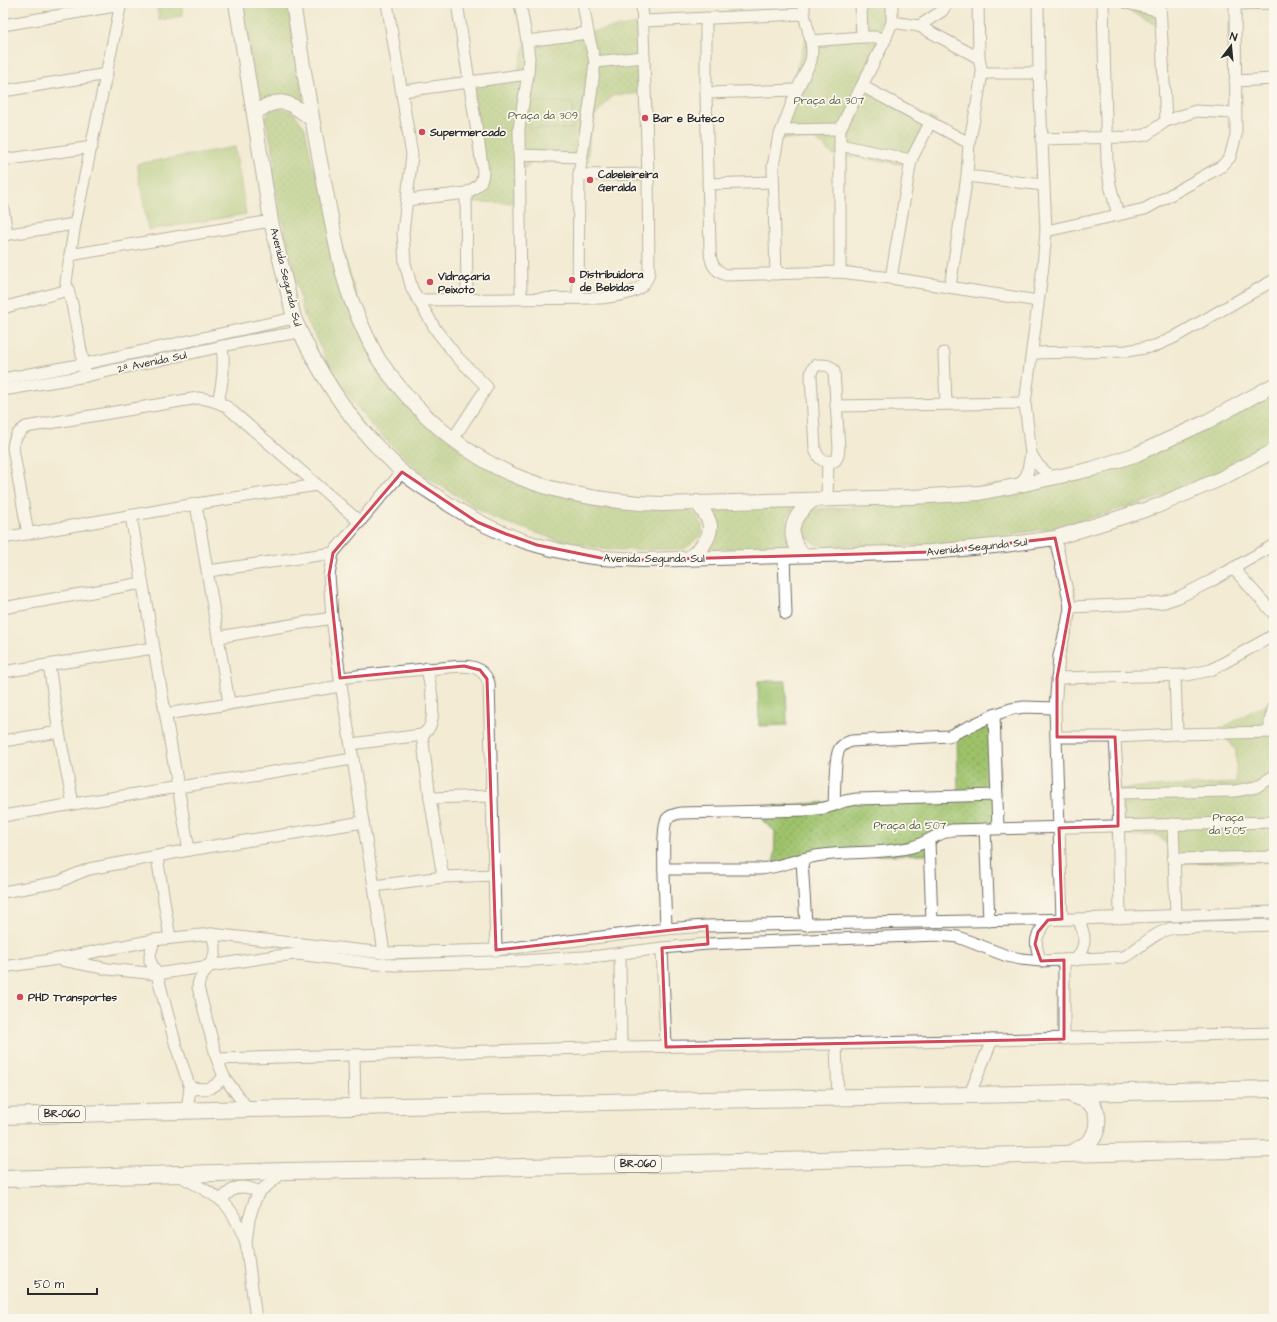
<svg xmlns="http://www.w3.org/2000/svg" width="1277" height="1322" viewBox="0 0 1277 1322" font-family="'Architects Daughter',sans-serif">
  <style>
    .green { fill: url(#green-dots); stroke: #64764b }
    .pitch { fill: #9ec26b; stroke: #64764b }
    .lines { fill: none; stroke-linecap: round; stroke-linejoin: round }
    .minor-casing { stroke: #716e66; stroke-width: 13 }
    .major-casing { stroke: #716e66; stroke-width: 16 }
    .highway-casing { stroke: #716e66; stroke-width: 18 }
    .minor { stroke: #fff; stroke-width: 11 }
    .major { stroke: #fff; stroke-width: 14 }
    .highway { stroke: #fff; stroke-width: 16 }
    .marked { fill: none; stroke: #d1495b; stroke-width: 3; stroke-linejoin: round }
    .poi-dot { fill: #d1495b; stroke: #fbf7ec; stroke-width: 1.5 }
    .labels { text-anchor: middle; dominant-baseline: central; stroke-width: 3.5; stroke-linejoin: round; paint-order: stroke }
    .shield { fill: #fbf7ec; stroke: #696865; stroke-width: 1 }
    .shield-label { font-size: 10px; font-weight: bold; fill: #2b2b2b }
    .park-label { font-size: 11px; fill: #4e583e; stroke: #fbf7ec }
    .poi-label { font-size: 11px; font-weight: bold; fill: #2b2b2b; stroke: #fbf7ec; text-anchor: start }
    .street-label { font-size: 11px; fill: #2b2b2b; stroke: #fbf7ec }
  </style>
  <defs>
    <pattern id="green-dots" width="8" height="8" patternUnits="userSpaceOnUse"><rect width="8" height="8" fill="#9ec26b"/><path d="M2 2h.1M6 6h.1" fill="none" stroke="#819e58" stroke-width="1.8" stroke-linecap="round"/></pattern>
  </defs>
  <rect width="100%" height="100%" fill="#fbf7ec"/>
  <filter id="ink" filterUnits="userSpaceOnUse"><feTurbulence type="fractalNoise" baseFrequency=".025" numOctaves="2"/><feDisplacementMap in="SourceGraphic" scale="8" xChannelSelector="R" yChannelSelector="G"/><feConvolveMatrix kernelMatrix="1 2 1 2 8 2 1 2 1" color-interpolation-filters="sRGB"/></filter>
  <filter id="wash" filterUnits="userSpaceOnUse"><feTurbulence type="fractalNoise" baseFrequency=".012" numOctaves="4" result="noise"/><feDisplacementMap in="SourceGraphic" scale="16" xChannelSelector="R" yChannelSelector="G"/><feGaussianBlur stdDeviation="0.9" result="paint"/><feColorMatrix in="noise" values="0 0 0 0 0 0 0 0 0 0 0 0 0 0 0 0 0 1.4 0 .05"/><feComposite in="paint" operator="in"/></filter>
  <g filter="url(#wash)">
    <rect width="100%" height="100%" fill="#f3ebd4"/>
    <g class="green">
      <path d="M 244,3 L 288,3 L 304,105 L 281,96 L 268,97 L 256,104 Z"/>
      <path d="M 855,3 L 897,3 L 866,84 L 937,121 L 901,164 L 833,155 L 815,139 L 774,139 L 807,36 L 856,32 Z"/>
      <path d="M 1095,3 L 1164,3 L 1162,28 L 1120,6 Z"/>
      <path d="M 644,23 L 646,93 L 613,95 L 590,122 L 588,161 L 534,162 L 518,173 L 519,203 L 472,202 L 485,180 L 473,83 L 516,77 L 526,42 Z"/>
      <path d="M 281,108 L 294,113 L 305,128 L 313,167 L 318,171 L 380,371 L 513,480 L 687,509 C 699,516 703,519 702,534 L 685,549 L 608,550 L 554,539 L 493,518 L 423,475 L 375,430 L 338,382 L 304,315 L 272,175 L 276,162 L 265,119 L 271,109 Z"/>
      <path d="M 1274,390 L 1274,445 L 1250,459 L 1171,494 L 1060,527 L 932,546 L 817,545 L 803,534 L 801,523 L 812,509 L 858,507 L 890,500 L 1101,470 Z"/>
      <path d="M 797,504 L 787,517 L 786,537 L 793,548 L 700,549 L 715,520 L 710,506 Z"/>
      <path d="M 1274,699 L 1274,862 L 1169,863 L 1169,847 L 1158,835 L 1114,837 L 1112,789 L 1236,783 L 1236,751 L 1220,729 Z"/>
      <path d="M 998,714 L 1000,831 L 946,834 L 928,854 L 825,857 L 774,871 L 775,831 L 763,821 L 763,807 L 958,793 L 957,732 Z"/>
    </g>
    <g class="pitch">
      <path d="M 156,3 L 181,3 L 183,16 L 159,20 Z"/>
      <path d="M 530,102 L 573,103 L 572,129 L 530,128 Z"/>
      <path d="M 235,147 L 246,214 L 148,230 L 137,164 Z"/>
      <path d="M 758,681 L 786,681 L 787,725 L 759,726 Z"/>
    </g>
  </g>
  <g filter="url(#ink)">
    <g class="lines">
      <g class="minor-casing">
        <g id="minor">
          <path d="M 387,3 L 412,155 L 403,233 L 405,263 L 412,289 L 436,330 L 458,358 L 487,387 L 453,439"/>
          <path d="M 457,3 L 483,171 C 483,184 477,187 466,193 L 467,299"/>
          <path d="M 520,3 L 527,41"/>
          <path d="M 583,3 L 588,33"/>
          <path d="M 978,3 L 979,58"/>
          <path d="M 1038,3 L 1039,73 L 1046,231 L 1043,266 L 1025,403 L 1031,454 L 1038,465 L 1052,478"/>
          <path d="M 1103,3 L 1107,163 L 1110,185 L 1118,215"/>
          <path d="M 1127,3 L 1160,11"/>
          <path d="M 1160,3 L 1166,121"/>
          <path d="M 1236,4 L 1274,3"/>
          <path d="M 804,14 L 811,41"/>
          <path d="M 706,18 L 706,93 L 710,249 C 710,262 713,270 726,275 L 840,272 L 891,278 L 1038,301"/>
          <path d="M 643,21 L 804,14 L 804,3"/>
          <path d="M 892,22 L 919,26 L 979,58 L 982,73 L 976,110 L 969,143 L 967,176 L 950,287"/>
          <path d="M 3,25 L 121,5"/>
          <path d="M 919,26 L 942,11 L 947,3"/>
          <path d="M 862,37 L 876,37 L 885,40"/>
          <path d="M 982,73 L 1039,73"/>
          <path d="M 1235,81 L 1274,79"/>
          <path d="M 862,86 L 969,143"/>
          <path d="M 3,91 L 107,74"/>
          <path d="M 403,91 L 528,74 L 529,58 L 527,41 L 588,33 L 595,62 L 644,57"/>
          <path d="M 706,93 L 797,90"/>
          <path d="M 782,130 L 840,129"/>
          <path d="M 1041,139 L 1128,137 L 1146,135 L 1166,121 L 1196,111 L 1235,113"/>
          <path d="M 840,145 L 911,160 L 891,278"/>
          <path d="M 519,155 L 582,157"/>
          <path d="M 3,160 L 92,147"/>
          <path d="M 911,160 L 930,123"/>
          <path d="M 579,175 L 648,174"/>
          <path d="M 967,176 L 1043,185"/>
          <path d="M 708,184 L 773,182"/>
          <path d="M 407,200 L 466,193"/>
          <path d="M 3,208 L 7,234"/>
          <path d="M 1046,231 L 1145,209 L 1222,166 L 1230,157 L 1236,135 L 1235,3"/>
          <path d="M 3,235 L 75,224"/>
          <path d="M 70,255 L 271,221"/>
          <path d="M 840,272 L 840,129 L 885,40 L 892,22 L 892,3"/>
          <path d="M 776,274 L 773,166 L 778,140 L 797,90 L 811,61 L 812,51 L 811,41 L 862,37 L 861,3"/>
          <path d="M 521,298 L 519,128 L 528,74"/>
          <path d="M 578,298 L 579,175 L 591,95 L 595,62"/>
          <path d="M 418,300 L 601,298 C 620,295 645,295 649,272 L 648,174 L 642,3"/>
          <path d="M 3,308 L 68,290"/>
          <path d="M 944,353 L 946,404"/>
          <path d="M 1032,353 L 1127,351 L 1155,346 L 1173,338 L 1274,280"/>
          <path d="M 816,365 C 824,365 830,364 834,371 L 839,448 L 838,456 L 835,461 C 823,462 819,461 815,449 L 811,376 C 811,371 812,368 816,365 Z"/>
          <path d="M 86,376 L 72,304 L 66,283 L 67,275 L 75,224 L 121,3"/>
          <path d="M 3,379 L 84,364 L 294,318"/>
          <path d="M 3,390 L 86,376 L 246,341 L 300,332"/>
          <path d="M 218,402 C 223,383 225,366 222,346"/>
          <path d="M 836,406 L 1025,403"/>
          <path d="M 1020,485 L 1027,474 L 1031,454"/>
          <path d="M 827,499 L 828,462"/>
          <path d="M 196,504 L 229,703"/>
          <path d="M 131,516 L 189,850"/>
          <path d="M 28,534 L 13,448 C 14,438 17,433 26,427 L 198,398 C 209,399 217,401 227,407 L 360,522"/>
          <path d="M 3,538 L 196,504 L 317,485"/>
          <path d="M 1055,538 L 1068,595 L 1070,607 L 1068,620 L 1059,656 L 1055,708 L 1062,919"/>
          <path d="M 784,556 L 786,614"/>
          <path d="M 1233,568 L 1274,614"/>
          <path d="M 208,571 L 333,553"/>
          <path d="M 1070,607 L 1143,604 L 1164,602 L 1179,597 L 1211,581 L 1274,545"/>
          <path d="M 3,608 L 142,583"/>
          <path d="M 219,637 L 332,618"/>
          <path d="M 49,665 L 59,732 L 73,804"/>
          <path d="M 3,672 L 153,648"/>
          <path d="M 1175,676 L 1177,734"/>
          <path d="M 340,678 C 374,674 407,670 441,668 C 451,667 462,665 472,667 C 481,669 486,675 489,683 L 496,950"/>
          <path d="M 1057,678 L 1187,675 L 1211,670 L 1274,635"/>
          <path d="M 166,714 L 341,686"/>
          <path d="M 994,715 L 998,828"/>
          <path d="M 1270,732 L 1270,721 L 1274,706"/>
          <path d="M 422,735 L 430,798 L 443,877"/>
          <path d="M 1057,737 L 1115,737 L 1177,734 L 1274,732"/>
          <path d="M 1115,737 L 1118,793 L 1120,918"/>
          <path d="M 3,741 L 59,732"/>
          <path d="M 351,744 L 422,735 C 424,733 427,731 429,728 C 437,713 430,685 427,668"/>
          <path d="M 1118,793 L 1235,791 L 1256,787 L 1274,776"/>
          <path d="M 430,798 L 492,796"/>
          <path d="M 834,805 L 845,801 L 857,799 L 997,795"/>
          <path d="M 3,816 L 73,804 L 353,759"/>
          <path d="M 1173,824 L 1176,916"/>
          <path d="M 985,829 L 989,921"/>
          <path d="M 929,841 L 932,922"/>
          <path d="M 157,857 L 170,938"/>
          <path d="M 1173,859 L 1274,857"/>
          <path d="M 802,860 L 806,925"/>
          <path d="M 664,869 L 760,869 C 782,867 802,857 823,855 C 853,851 884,854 912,847 C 927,843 937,833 952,830 L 1274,822"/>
          <path d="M 374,886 L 443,877 L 494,875"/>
          <path d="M 3,892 L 59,882 L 74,875 L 89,869 L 189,850 L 363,822"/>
          <path d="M 666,929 C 666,912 660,830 667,819 C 670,815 676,814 681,813 L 807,810 L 825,808 L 834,805 C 835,793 834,755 840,748 C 843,744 846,743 851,741 L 949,736 L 994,715 L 1011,709 L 1024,707 L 1055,708"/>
          <path d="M 211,934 C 220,952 213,960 203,975 C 200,979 198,981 198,987 L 217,1059 L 224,1077 L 248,1109"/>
          <path d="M 154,940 L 150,955 L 150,961 L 157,974 L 176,1046 L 190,1088 L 187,1111"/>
          <path d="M 662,948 L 666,1047"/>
          <path d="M 384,953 L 374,886 L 363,822 L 340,678 L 332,618 L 329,575 L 333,553 L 402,472"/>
          <path d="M 620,954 L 621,1047"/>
          <path d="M 62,960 L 108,969 L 157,974 L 275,956 L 298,954 L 377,964 L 396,965 L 520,961 L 599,956 L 662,948 L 708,944 L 938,935 L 958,937 L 1007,956 L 1021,959 L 1041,961 L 1124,957 C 1140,948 1154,932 1173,928 L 1274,925"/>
          <path d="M 1064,960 L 1064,1039"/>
          <path d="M 1076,960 C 1087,944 1086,936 1078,919"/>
          <path d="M 1041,961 C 1033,942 1035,936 1048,920"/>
          <path d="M 3,967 L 58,959 L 154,940 L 211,934 L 384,953 L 496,950 L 666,929 L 705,926 L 1078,919 L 1274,912"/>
          <path d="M 836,1044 L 838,1098"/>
          <path d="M 354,1055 L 355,1108"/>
          <path d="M 217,1059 L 621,1047 L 836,1044 L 1274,1033"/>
          <path d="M 190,1088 C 208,1090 212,1090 224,1077"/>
          <path d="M 969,1096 L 992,1040"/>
          <path d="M 177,1174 C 190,1182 216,1194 225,1204 C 235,1214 240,1229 246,1242"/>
          <path d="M 221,1200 C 234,1186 241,1183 259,1192"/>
          <path d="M 256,1319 L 246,1242 L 249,1219 L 255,1200 L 259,1192 L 285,1171"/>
        </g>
      </g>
      <g class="major-casing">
        <g id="major">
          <path d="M 236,3 L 271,221 L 294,318 C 316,369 344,413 383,453 C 390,459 396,466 402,472 C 417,485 434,494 450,505 C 478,523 505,536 537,545 C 558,551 581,556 602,558 C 616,559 629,559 642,560 L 931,552 L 1004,545 L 1055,538 L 1157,506 L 1220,479 L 1274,451"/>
          <path d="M 293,3 C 303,68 314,132 327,197 C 335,236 340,275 356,312 C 362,326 371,347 379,360 C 405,398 440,433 479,457 C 531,490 600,502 661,504 L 912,497 L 979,493 L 1020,485 L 1092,469 L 1137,454 L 1206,422 L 1274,385"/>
          <path d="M 254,114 C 279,94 291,102 312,120"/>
          <path d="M 803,555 C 800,551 796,546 794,541 C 788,524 800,510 813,500"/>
          <path d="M 688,559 C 698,551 711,540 710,525 C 709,517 701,509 697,502"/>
        </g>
      </g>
      <g class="highway-casing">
        <g id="highway">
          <path d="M 3,1116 L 248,1109 L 1274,1089"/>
          <path d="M 1072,1153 C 1077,1150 1084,1147 1088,1143 C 1099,1134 1101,1113 1090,1103 C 1086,1099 1079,1097 1073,1095"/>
          <path d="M 3,1179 L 285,1171 L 485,1168 L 1274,1149"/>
        </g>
      </g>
      <use href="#minor" class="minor"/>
      <use href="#major" class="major"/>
      <use href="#highway" class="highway"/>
    </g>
  </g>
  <path d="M0 0H1277V1322H0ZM 402,472 L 477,522 L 506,534 L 537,545 L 601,558 L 642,560 L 931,552 L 1055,538 L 1070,607 L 1057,678 L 1057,737 L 1115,737 L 1118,793 L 1118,826 L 1059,828 L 1062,919 L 1048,920 L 1038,932 L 1035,944 L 1041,961 L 1064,960 L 1064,1039 L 666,1047 L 662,948 L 708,944 L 707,926 L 496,950 L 487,679 L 480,670 L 464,666 L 340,678 L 329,575 L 333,553 Z" fill="#f3ebd4" fill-opacity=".55" fill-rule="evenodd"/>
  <path class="marked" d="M 402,472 L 477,522 L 506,534 L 537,545 L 601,558 L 642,560 L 931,552 L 1055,538 L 1070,607 L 1057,678 L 1057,737 L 1115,737 L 1118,793 L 1118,826 L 1059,828 L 1062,919 L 1048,920 L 1038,932 L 1035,944 L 1041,961 L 1064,960 L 1064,1039 L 666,1047 L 662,948 L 708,944 L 707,926 L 496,950 L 487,679 L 480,670 L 464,666 L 340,678 L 329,575 L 333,553 Z"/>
  <g class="poi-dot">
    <circle cx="645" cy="118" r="4"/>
    <circle cx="422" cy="132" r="4"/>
    <circle cx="590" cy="180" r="4"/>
    <circle cx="572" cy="280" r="4"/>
    <circle cx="430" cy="282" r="4"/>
    <circle cx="20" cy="997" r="4"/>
  </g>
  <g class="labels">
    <g class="shield">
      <rect x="39" y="1106" width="46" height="16" rx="3"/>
      <rect x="615" y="1156" width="46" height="16" rx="3"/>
    </g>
    <g class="shield-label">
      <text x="62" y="1114">BR-060</text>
      <text x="638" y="1164">BR-060</text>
    </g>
    <g class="park-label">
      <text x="829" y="100">Praça da 307</text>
      <text x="543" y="115">Praça da 309</text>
      <text x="1228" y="817">Praça<tspan x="1228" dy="13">da 505</tspan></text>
      <text x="910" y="825">Praça da 507</text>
    </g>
    <g class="poi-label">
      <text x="653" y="118">Bar e Buteco</text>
      <text x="430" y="132">Supermercado</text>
      <text x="598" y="174">Cabeleireira<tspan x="598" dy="13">Geralda</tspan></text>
      <text x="580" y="274">Distribuidora<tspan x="580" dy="13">de Bebidas</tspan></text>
      <text x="438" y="276">Vidraçaria<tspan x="438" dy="13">Peixoto</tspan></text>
      <text x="28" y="997">PHD Transportes</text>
    </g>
    <g class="street-label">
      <text transform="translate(286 277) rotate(76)">Avenida Segunda Sul</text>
      <text transform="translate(152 362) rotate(-12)">2ᵃ Avenida Sul</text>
      <text transform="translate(977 547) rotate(-6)">Avenida Segunda Sul</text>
      <text x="654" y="558">Avenida Segunda Sul</text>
    </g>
  </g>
  <rect width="1277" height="1322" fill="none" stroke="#fbf7ec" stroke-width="16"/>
  <g transform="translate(1231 46) rotate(16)" stroke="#fbf7ec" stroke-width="3" paint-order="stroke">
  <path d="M0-3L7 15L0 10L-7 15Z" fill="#2b2b2b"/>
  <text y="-6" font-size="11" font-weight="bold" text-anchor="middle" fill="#2b2b2b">N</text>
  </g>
  <path d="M28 1288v6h69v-6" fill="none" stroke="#2b2b2b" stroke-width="2"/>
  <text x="34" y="1288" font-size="12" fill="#2b2b2b" stroke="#fbf7ec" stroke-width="3" paint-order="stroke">50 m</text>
</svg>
